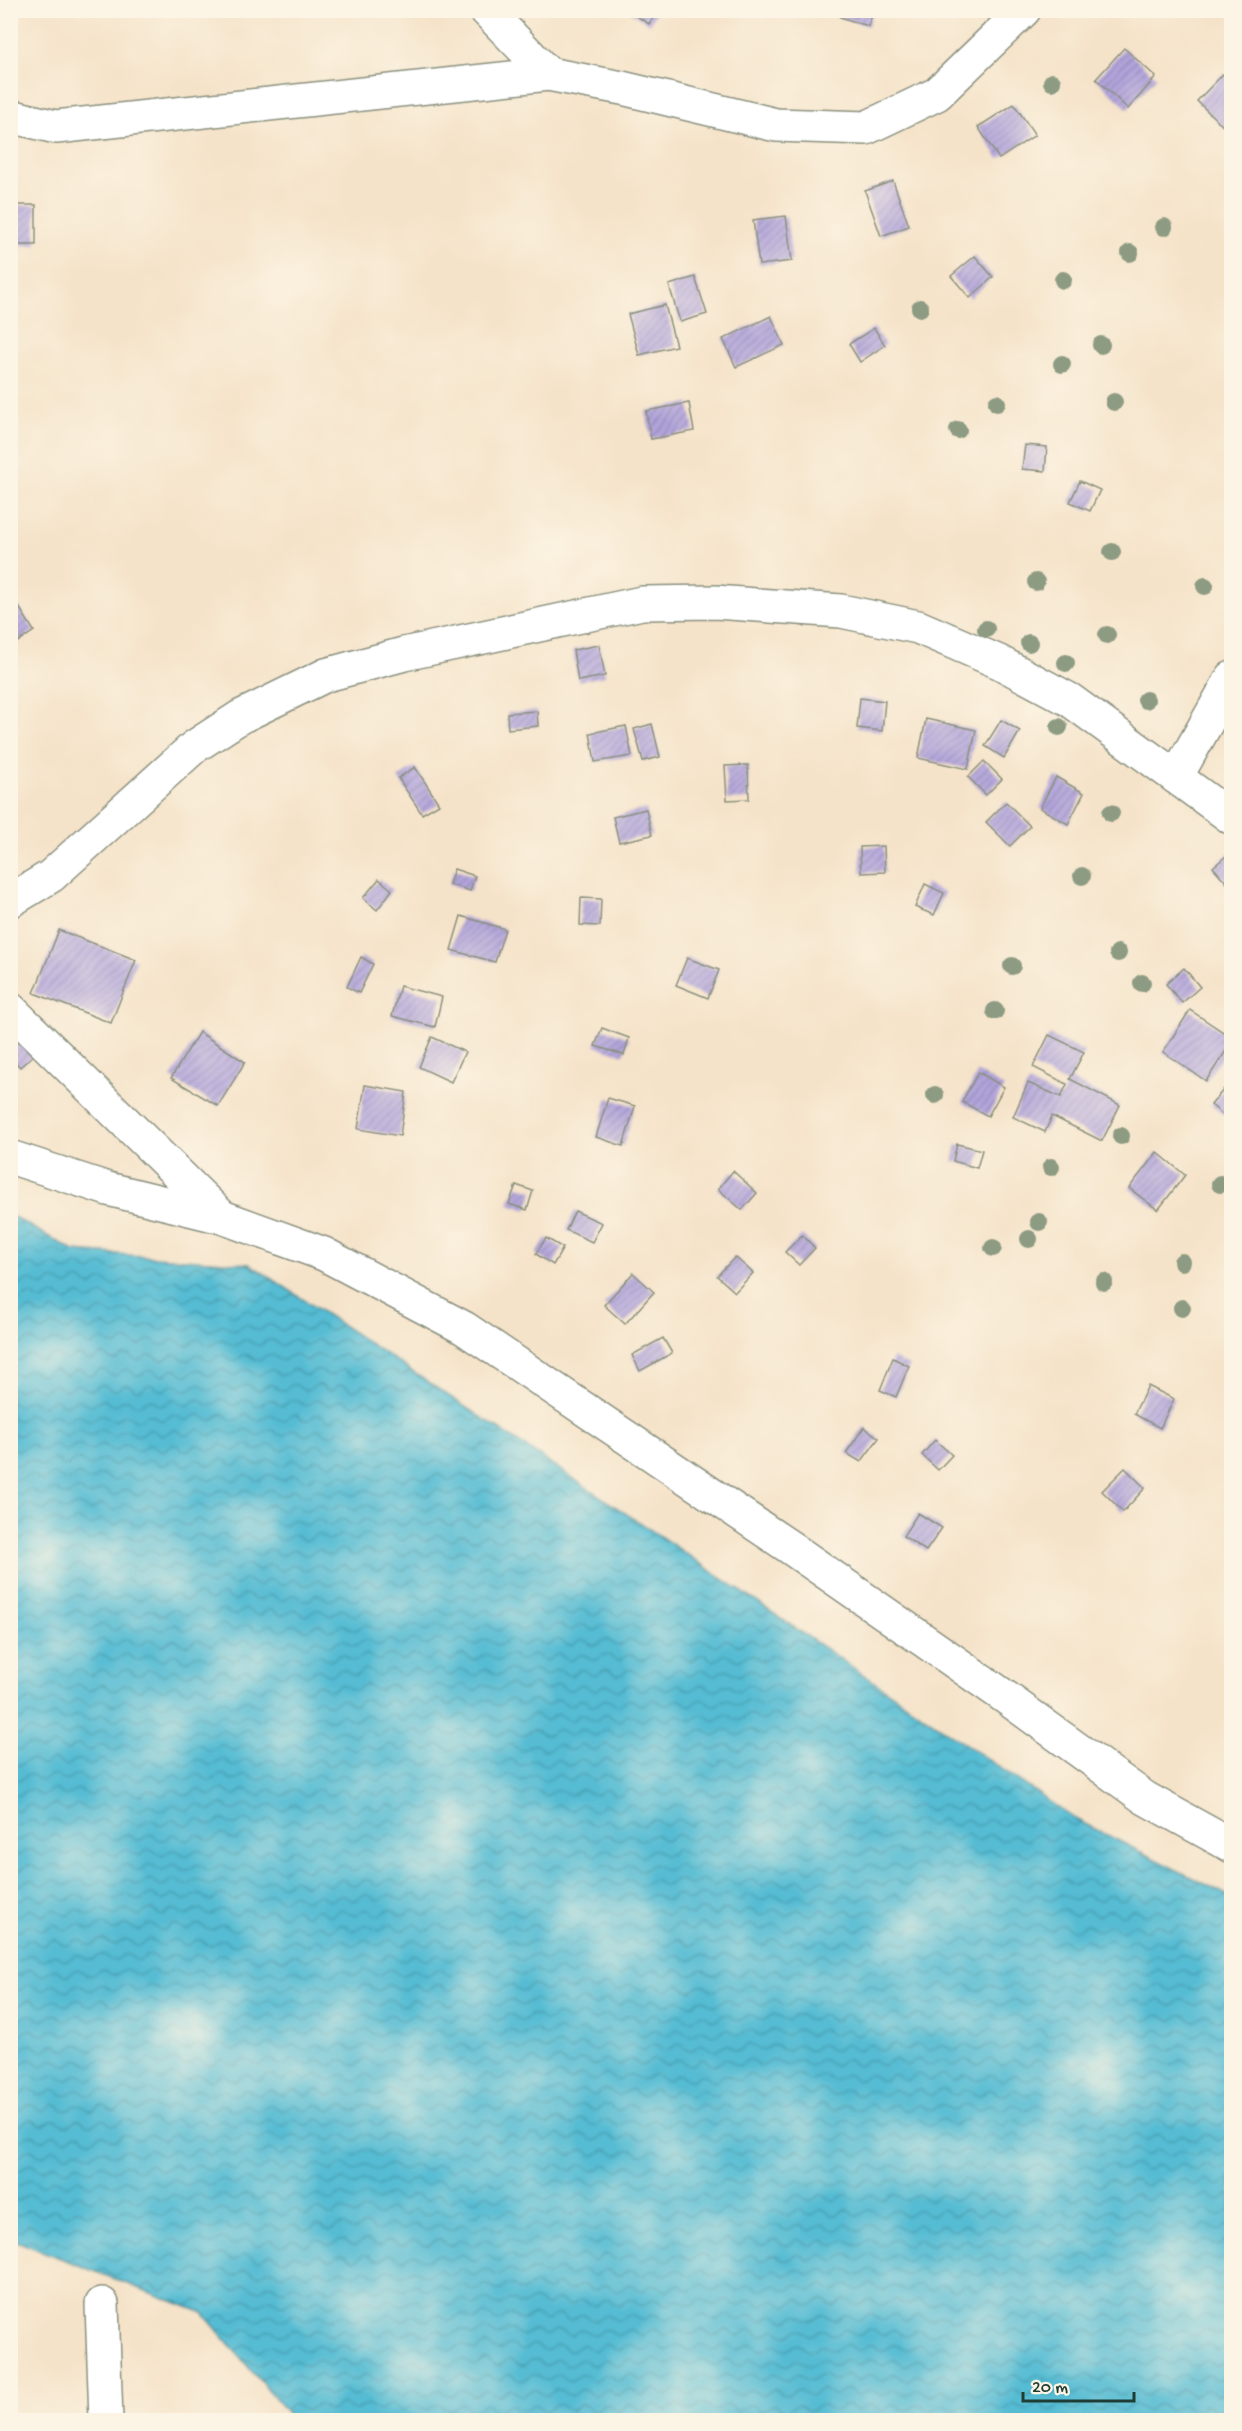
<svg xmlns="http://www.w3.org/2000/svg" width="1242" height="2431" viewBox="0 0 1242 2431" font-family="'Gochi Hand',sans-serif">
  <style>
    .water { fill: url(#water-waves); stroke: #3a7c84; stroke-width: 1.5 }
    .building { fill: url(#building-hatch) }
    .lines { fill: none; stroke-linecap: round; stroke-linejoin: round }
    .minor-casing { stroke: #8a907e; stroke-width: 36 }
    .minor { stroke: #fff; stroke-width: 33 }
    .tree { fill: #8d9b82 }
  </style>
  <defs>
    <pattern id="water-waves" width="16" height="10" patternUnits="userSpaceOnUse" patternTransform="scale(1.5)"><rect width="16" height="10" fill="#55bcd3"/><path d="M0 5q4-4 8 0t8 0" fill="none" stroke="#469aac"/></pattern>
    <pattern id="building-hatch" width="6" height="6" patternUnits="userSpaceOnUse" patternTransform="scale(1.5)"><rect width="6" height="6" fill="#b2a4dc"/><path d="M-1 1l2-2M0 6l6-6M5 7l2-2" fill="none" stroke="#9087b3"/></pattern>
  </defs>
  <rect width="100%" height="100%" fill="#fcf5e5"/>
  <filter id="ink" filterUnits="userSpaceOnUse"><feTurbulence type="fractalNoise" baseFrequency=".0167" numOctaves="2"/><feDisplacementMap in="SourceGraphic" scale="12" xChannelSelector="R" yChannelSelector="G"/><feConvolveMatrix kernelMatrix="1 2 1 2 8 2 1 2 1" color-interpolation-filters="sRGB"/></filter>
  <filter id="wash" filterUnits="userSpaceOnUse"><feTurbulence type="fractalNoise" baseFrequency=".008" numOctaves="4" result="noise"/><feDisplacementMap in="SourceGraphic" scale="24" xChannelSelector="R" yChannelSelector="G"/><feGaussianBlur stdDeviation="1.35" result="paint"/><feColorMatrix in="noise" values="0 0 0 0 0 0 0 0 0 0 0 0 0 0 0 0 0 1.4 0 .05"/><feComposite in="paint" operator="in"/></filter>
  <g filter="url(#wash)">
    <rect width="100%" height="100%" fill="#f5e3c9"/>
    <path class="water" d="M 10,1215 L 74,1251 L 250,1264 L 666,1540 L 1075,1819 L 1231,1897 L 1231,2420 L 293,2420 L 203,2313 L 11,2239 Z"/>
    <g id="blocks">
      <g class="building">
        <path d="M 627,10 L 658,10 L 649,24 Z"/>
        <path d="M 842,10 L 874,10 L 868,26 L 840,17 Z"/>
        <path d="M 1124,48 L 1156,77 L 1128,109 L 1096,79 Z"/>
        <path d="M 1223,74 L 1232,82 L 1232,135 L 1197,101 Z"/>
        <path d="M 1014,104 L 1035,135 L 999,159 L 978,127 Z"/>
        <path d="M 893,181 L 909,226 L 881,236 L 865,191 Z"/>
        <rect x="10" y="205" width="26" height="40"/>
        <path d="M 786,216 L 792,261 L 759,265 L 753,220 Z"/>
        <path d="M 975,256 L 993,277 L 970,298 L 951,276 Z"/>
        <path d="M 695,277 L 707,314 L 680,322 L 669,285 Z"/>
        <path d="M 665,305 L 676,346 L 639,355 L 628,314 Z"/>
        <path d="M 771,316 L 784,345 L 736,367 L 723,339 Z"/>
        <path d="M 874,328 L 885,345 L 860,362 L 849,344 Z"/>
        <path d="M 689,403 L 694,431 L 651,439 L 646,411 Z"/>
        <path d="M 1025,445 L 1047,447 L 1045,471 L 1022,469 Z"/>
        <path d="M 1080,481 L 1100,490 L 1090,511 L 1070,502 Z"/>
        <path d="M 14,599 L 34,631 L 10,647 L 10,601 Z"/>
        <path d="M 599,645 L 605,676 L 578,681 L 573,650 Z"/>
        <path d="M 860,698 L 885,701 L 882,731 L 857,728 Z"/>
        <path d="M 537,711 L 538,726 L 508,729 L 507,713 Z"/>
        <path d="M 926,719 L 976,730 L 968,769 L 918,758 Z"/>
        <path d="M 1001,720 L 1020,731 L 1004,758 L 985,746 Z"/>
        <path d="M 652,724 L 660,757 L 643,761 L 634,729 Z"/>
        <path d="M 626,726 L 632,756 L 595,762 L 590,733 Z"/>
        <path d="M 984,761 L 1002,779 L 986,795 L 968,777 Z"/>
        <path d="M 748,765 L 749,799 L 727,800 L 725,766 Z"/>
        <path d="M 415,767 L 439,804 L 422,814 L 398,778 Z"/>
        <path d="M 1056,777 L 1084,793 L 1068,824 L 1040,808 Z"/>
        <path d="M 1006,802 L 1030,826 L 1010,846 L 986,822 Z"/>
        <path d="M 646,809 L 652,835 L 619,842 L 613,817 Z"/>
        <path d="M 884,846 L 885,872 L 861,873 L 860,847 Z"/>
        <path d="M 1232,851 L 1232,889 L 1213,867 Z"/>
        <path d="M 454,869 L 475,876 L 470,891 L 449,884 Z"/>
        <path d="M 379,879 L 392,890 L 377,910 L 363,898 Z"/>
        <path d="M 925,884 L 944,893 L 934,915 L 915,907 Z"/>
        <path d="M 581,898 L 601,899 L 600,926 L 580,925 Z"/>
        <path d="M 461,916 L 505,929 L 495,962 L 451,950 Z"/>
        <path d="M 59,930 L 136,960 L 111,1023 L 34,993 Z"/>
        <path d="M 361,957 L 373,964 L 359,993 L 347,987 Z"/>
        <path d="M 687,958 L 719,970 L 708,998 L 676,985 Z"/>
        <path d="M 1184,968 L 1200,987 L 1182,1003 L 1166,984 Z"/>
        <path d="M 400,986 L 442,997 L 435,1027 L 392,1016 Z"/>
        <path d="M 1190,1010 L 1232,1038 L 1232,1042 L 1206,1081 L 1163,1052 Z"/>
        <path d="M 602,1028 L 629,1038 L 624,1055 L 595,1046 Z"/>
        <path d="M 10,1029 L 39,1050 L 20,1067 L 10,1056 Z"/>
        <path d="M 199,1032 L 245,1062 L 218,1106 L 171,1078 Z"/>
        <path d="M 1049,1035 L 1084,1052 L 1070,1079 L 1120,1105 L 1102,1141 L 1052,1116 L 1045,1132 L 1013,1117 L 1028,1083 L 1061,1097 L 1067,1084 L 1033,1067 Z"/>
        <path d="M 432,1037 L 465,1052 L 451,1082 L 419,1067 Z"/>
        <path d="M 978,1072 L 1004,1087 L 988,1116 L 962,1102 Z"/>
        <path d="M 1228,1084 L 1232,1087 L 1232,1122 L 1211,1105 Z"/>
        <path d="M 365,1085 L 406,1092 L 400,1136 L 358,1129 Z"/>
        <path d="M 608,1098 L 635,1106 L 623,1146 L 596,1137 Z"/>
        <path d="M 957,1144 L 982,1150 L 977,1168 L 953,1161 Z"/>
        <path d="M 1157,1152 L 1185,1175 L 1158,1210 L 1129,1188 Z"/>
        <path d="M 733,1171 L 757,1193 L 742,1210 L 718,1189 Z"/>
        <path d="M 516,1185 L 533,1191 L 527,1210 L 509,1204 Z"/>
        <path d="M 575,1211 L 602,1223 L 592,1242 L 566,1230 Z"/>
        <path d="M 802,1235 L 815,1248 L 799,1265 L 785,1252 Z"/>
        <path d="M 546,1238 L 563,1248 L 553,1265 L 536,1254 Z"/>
        <path d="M 735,1257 L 753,1273 L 735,1292 L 717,1276 Z"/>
        <path d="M 633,1273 L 654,1292 L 625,1324 L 604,1305 Z"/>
        <path d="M 663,1338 L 672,1353 L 640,1371 L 632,1355 Z"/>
        <path d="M 893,1358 L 909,1366 L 896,1397 L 880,1390 Z"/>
        <path d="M 1148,1386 L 1174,1399 L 1160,1428 L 1134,1414 Z"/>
        <path d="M 864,1427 L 879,1438 L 861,1462 L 846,1453 Z"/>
        <path d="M 935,1440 L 952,1455 L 938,1470 L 922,1455 Z"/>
        <path d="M 1125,1468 L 1145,1488 L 1123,1512 L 1102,1491 Z"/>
        <path d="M 918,1513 L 942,1528 L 926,1551 L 903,1536 Z"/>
      </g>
    </g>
  </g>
  <g filter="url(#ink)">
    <use href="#blocks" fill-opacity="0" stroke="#8a907e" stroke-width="1.5"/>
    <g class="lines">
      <g class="minor-casing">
        <g id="minor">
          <path d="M 486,10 L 548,74"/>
          <path d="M 10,116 L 56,127 L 548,74 L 622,88 L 776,125 L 866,128 L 937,94 L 1024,10"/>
          <path d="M 1176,777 L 1232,678"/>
          <path d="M 10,901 L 51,876 L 194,747 L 240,717 L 326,675 L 404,654 L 642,603 L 715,602 L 841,611 L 918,627 L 999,662 L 1070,700 L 1232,818"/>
          <path d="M 10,1009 L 221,1216"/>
          <path d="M 10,1157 L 108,1189 L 222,1217 L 324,1254 L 464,1328 L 791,1548 L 1001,1694 L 1145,1798 L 1232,1846"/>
          <path d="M 102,2304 L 106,2420"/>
        </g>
      </g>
      <use href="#minor" class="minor"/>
    </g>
    <g class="tree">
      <circle cx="1052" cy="82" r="9"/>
      <circle cx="1164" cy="227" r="9"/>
      <circle cx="1130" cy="253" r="9"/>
      <circle cx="1063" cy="280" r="9"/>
      <circle cx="920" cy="308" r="9"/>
      <circle cx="1101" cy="345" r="9"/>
      <circle cx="1062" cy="364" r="9"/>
      <circle cx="1114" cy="402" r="9"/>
      <circle cx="997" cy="403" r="9"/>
      <circle cx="958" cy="430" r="9"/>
      <circle cx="1112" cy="552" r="9"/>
      <circle cx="1036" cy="582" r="9"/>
      <circle cx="1205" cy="586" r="9"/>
      <circle cx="986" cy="629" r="9"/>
      <circle cx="1107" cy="635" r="9"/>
      <circle cx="1029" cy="643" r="9"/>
      <circle cx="1066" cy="663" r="9"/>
      <circle cx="1146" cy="700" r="9"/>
      <circle cx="1059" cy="727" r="9"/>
      <circle cx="1111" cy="813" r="9"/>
      <circle cx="1082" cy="876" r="9"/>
      <circle cx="1118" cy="953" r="9"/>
      <circle cx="1012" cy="966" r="9"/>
      <circle cx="1142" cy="983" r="9"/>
      <circle cx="995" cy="1011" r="9"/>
      <circle cx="935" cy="1095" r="9"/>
      <circle cx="1121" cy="1136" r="9"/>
      <circle cx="1051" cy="1167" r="9"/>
      <circle cx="1220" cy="1184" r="9"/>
      <circle cx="1039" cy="1222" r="9"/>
      <circle cx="1029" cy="1239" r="9"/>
      <circle cx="993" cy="1248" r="9"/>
      <circle cx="1182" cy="1262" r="9"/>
      <circle cx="1104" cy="1282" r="9"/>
      <circle cx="1182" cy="1308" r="9"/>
    </g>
  </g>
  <rect width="1242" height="2431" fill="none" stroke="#fcf5e5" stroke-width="36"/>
  <path d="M1023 2392v9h111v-9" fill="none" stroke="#1f3d34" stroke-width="3"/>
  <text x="1032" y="2392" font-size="18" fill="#1f3d34" stroke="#fcf5e5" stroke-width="4.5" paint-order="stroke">20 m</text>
</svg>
